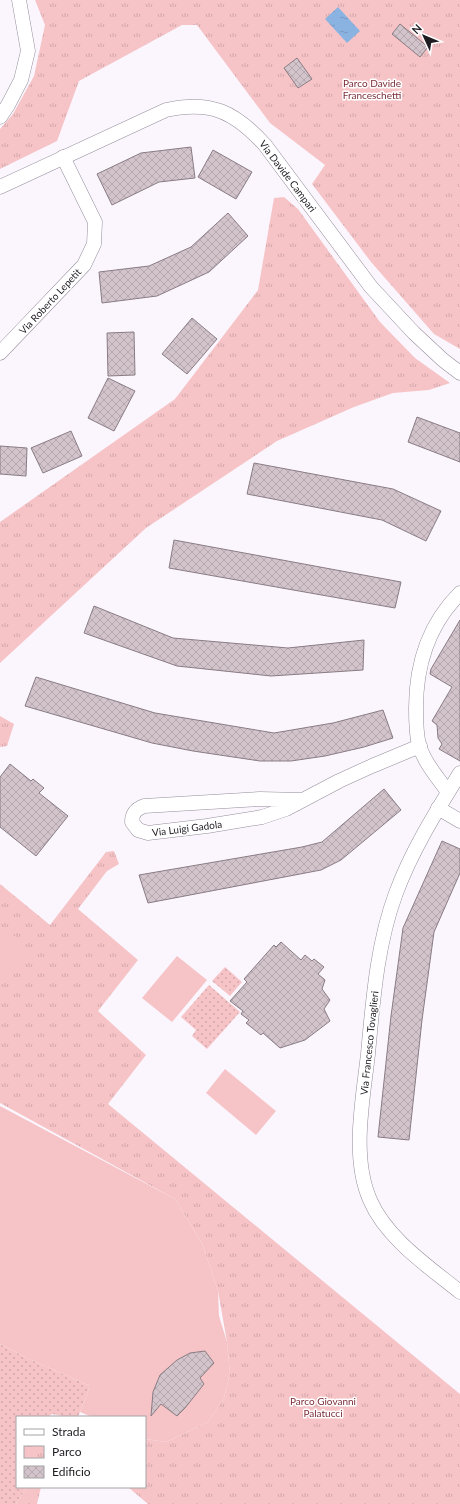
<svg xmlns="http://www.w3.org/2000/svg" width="460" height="1504" viewBox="0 0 460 1504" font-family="Lato,sans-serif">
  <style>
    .grass { fill: url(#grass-dots) }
    .park { fill: url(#park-tufts) }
    .pitch { fill: #f6c4c7 }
    .water { fill: url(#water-ripples) }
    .building { fill: url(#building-cross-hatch); stroke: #897c83 }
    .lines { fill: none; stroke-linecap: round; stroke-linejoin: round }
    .street-casing { stroke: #958d9a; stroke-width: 15 }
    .street { stroke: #fff; stroke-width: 14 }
    .labels { text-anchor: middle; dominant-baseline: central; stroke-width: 3; stroke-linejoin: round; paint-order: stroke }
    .park-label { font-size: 10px; fill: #7b2d38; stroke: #fff }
    .street-label { font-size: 10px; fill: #1f1c21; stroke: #fff }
  </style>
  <defs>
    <pattern id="grass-dots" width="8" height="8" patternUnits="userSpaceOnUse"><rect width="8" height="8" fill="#f6c4c7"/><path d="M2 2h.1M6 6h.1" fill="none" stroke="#d2a8ab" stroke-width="1.8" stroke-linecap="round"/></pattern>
    <pattern id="park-tufts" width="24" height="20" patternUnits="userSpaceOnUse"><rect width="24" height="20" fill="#f6c4c7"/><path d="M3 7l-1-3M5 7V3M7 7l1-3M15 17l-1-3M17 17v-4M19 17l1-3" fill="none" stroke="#d2a8ab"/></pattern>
    <pattern id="water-ripples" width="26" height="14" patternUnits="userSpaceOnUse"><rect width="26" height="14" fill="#8bb3e1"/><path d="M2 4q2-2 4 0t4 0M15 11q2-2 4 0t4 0" fill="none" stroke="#7899c1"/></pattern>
    <pattern id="building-cross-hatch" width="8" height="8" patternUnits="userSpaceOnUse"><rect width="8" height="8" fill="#d3c4cc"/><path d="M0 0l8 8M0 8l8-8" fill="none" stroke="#b5a8af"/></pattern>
  </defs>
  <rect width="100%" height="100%" fill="#fbf6fe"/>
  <g class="grass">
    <path d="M 225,967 L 242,982 L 230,996 L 212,981 Z"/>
    <path d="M 209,985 L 240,1012 L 207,1049 L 192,1036 L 196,1030 L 181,1017 Z"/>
    <path d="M 0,1344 L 29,1359 L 90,1386 L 78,1417 L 67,1417 L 52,1414 L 48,1417 L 17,1417 L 17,1487 L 27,1487 L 16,1504 L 0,1504 Z"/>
  </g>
  <g class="park">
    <path d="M 35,0 L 460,0 L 460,349 L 434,334 L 371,262 L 312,184 L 325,165 L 270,123 L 197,25 L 182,25 L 79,81 L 57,141 L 0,169 L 0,129 L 13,114 L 34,76 L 45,25 Z"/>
    <path d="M 284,197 L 298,209 L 380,322 L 415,358 L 450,383 L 429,390 L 393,393 L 354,407 L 277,441 L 146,528 L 0,663 L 0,522 L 175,399 L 258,290 L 274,198 Z"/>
    <path d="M 0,716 L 14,724 L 7,746 L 0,747 Z"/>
    <path d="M 114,851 L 119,864 L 107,871 L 78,909 L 138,960 L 98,1011 L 146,1055 L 108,1104 L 460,1394 L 460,1504 L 148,1504 L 128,1487 L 145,1487 L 145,1439 L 166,1442 L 208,1422 L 224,1398 L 230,1374 L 227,1342 L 218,1291 L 202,1243 L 175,1199 L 0,1103 L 0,884 L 50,925 L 106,852 Z"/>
    <path d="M 27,1487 L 41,1487 L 37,1504 L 16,1504 Z"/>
  </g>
  <g class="pitch">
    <path d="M 2,933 C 35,933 28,977 0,970 L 0,934 Z"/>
    <path d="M 177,956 L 207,980 L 172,1022 L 142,998 Z"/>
    <path d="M 225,1069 L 276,1111 L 256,1135 L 206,1093 Z"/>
    <path d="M 0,1106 L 175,1199 L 202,1243 L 218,1291 L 219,1316 L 227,1342 L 230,1374 L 224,1398 L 208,1422 L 166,1442 L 145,1439 L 145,1417 L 92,1417 L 80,1412 L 90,1386 L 29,1359 L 0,1344 Z"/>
  </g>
  <path class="water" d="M 338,7 L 360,31 L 347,43 L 325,19 Z"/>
  <g class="building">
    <path d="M 400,24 L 428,47 L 420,57 L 392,34 Z"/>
    <path d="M 297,58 L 312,79 L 298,88 L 284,68 Z"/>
    <path d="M 191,147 L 195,178 L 159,182 L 112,205 L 97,174 L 141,153 Z"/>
    <path d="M 213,150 L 252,172 L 236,199 L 198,177 Z"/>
    <path d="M 228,213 L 248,236 L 209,272 L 157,296 L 102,303 L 99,272 L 149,266 L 191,247 Z"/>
    <path d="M 192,318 L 217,339 L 187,374 L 162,354 Z"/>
    <path d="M 134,332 L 135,375 L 108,376 L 107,333 Z"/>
    <path d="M 108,378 L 135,391 L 114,431 L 88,418 Z"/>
    <path d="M 417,417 L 460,433 L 460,462 L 408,442 Z"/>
    <path d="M 71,431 L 82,456 L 43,473 L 31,448 Z"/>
    <path d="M 0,446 L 27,448 L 26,476 L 0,474 Z"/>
    <path d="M 254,463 L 393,489 L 441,511 L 426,541 L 382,520 L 247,494 Z"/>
    <path d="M 174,540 L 401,582 L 395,608 L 169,568 Z"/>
    <path d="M 94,606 L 173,638 L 288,648 L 364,640 L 363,670 L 271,676 L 177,666 L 84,633 Z"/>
    <path d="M 460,620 L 460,761 L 439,749 L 442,744 L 438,738 L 437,725 L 432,721 L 452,687 L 430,674 L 431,669 Z"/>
    <path d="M 36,677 L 155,713 L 274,733 L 333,723 L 383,710 L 393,738 L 364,747 L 325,756 L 291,761 L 260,761 L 193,751 L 152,743 L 25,706 Z"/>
    <path d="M 10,764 L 31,781 L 33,779 L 44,788 L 39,793 L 68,816 L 36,856 L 0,827 L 0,777 Z"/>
    <path d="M 384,789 L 401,810 L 341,860 L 321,870 L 148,903 L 139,875 L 302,847 L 322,842 Z"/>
    <path d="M 442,841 L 460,849 L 460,873 L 434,932 L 422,1020 L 409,1140 L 378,1137 L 391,1016 L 403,928 Z"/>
    <path d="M 281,942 L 301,960 L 305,955 L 312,961 L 314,959 L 324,967 L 318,974 L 325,980 L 322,989 L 330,1000 L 324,1009 L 330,1021 L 305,1040 L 280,1048 L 263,1033 L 261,1035 L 246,1023 L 249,1020 L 241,1014 L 243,1011 L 230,1001 L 247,982 L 244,979 L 274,945 L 276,947 Z"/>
    <path d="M 205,1351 L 214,1363 L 200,1378 L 204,1384 L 185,1408 L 177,1416 L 161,1404 L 151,1416 L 153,1392 L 160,1375 L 177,1360 L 190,1353 Z"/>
  </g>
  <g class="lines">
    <g class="street-casing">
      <g id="street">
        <path d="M 0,117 L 8,105 L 21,80 L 28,51 L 19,0"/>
        <path d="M 0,187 L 166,110 C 211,100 235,112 265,145 L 371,287 L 414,333 L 443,360 L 460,373"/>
        <path d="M 0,353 L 84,265 L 94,244 L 95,222 L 63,157"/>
        <path d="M 460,773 C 436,812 412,850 396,893 C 377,944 373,1000 368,1054 C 363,1099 351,1157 370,1200 C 386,1238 429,1267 460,1292"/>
        <path d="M 448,792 C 438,778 424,762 419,745 C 416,733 416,720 416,708 C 416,665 429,624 460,593"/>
        <path d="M 302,800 L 260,799 L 144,806 C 136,809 132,813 132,822 L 138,830 L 148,833 L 207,826 L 262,817 L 286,809 L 339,781 L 372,766 L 420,746"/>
        <path d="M 438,808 L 460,821"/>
      </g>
    </g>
    <use href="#street" class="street"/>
  </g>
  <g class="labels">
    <g class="park-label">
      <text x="372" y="83">Parco Davide<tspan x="372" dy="12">Franceschetti</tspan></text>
      <text x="323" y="1401">Parco Giovanni<tspan x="323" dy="12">Palatucci</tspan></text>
    </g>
    <g class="street-label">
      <text transform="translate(288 176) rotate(53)">Via Davide Campari</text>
      <text transform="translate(50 301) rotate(-47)">Via Roberto Lepetit</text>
      <text transform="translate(187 828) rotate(-7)">Via Luigi Gadola</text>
      <text transform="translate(369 1043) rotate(-84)">Via Francesco Tovaglieri</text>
    </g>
  </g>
  <rect x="16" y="1416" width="130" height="72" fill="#ffffff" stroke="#a5a4a6"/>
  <rect x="24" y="1429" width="20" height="6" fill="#ffffff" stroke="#a5a4a6"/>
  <text x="52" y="1436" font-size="12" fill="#1f1c21">Strada</text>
  <rect x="24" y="1446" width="20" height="12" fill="url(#park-tufts)" stroke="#a5a4a6"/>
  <text x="52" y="1456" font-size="12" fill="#1f1c21">Parco</text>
  <rect x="24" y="1466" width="20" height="12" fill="url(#building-cross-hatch)" stroke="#a5a4a6"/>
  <text x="52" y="1476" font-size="12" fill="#1f1c21">Edificio</text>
  <g transform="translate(424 36) rotate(314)" stroke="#ffffff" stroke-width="3" paint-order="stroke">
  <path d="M0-3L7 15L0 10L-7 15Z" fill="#1f1c21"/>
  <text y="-6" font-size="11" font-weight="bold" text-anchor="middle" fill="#1f1c21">N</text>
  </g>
</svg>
